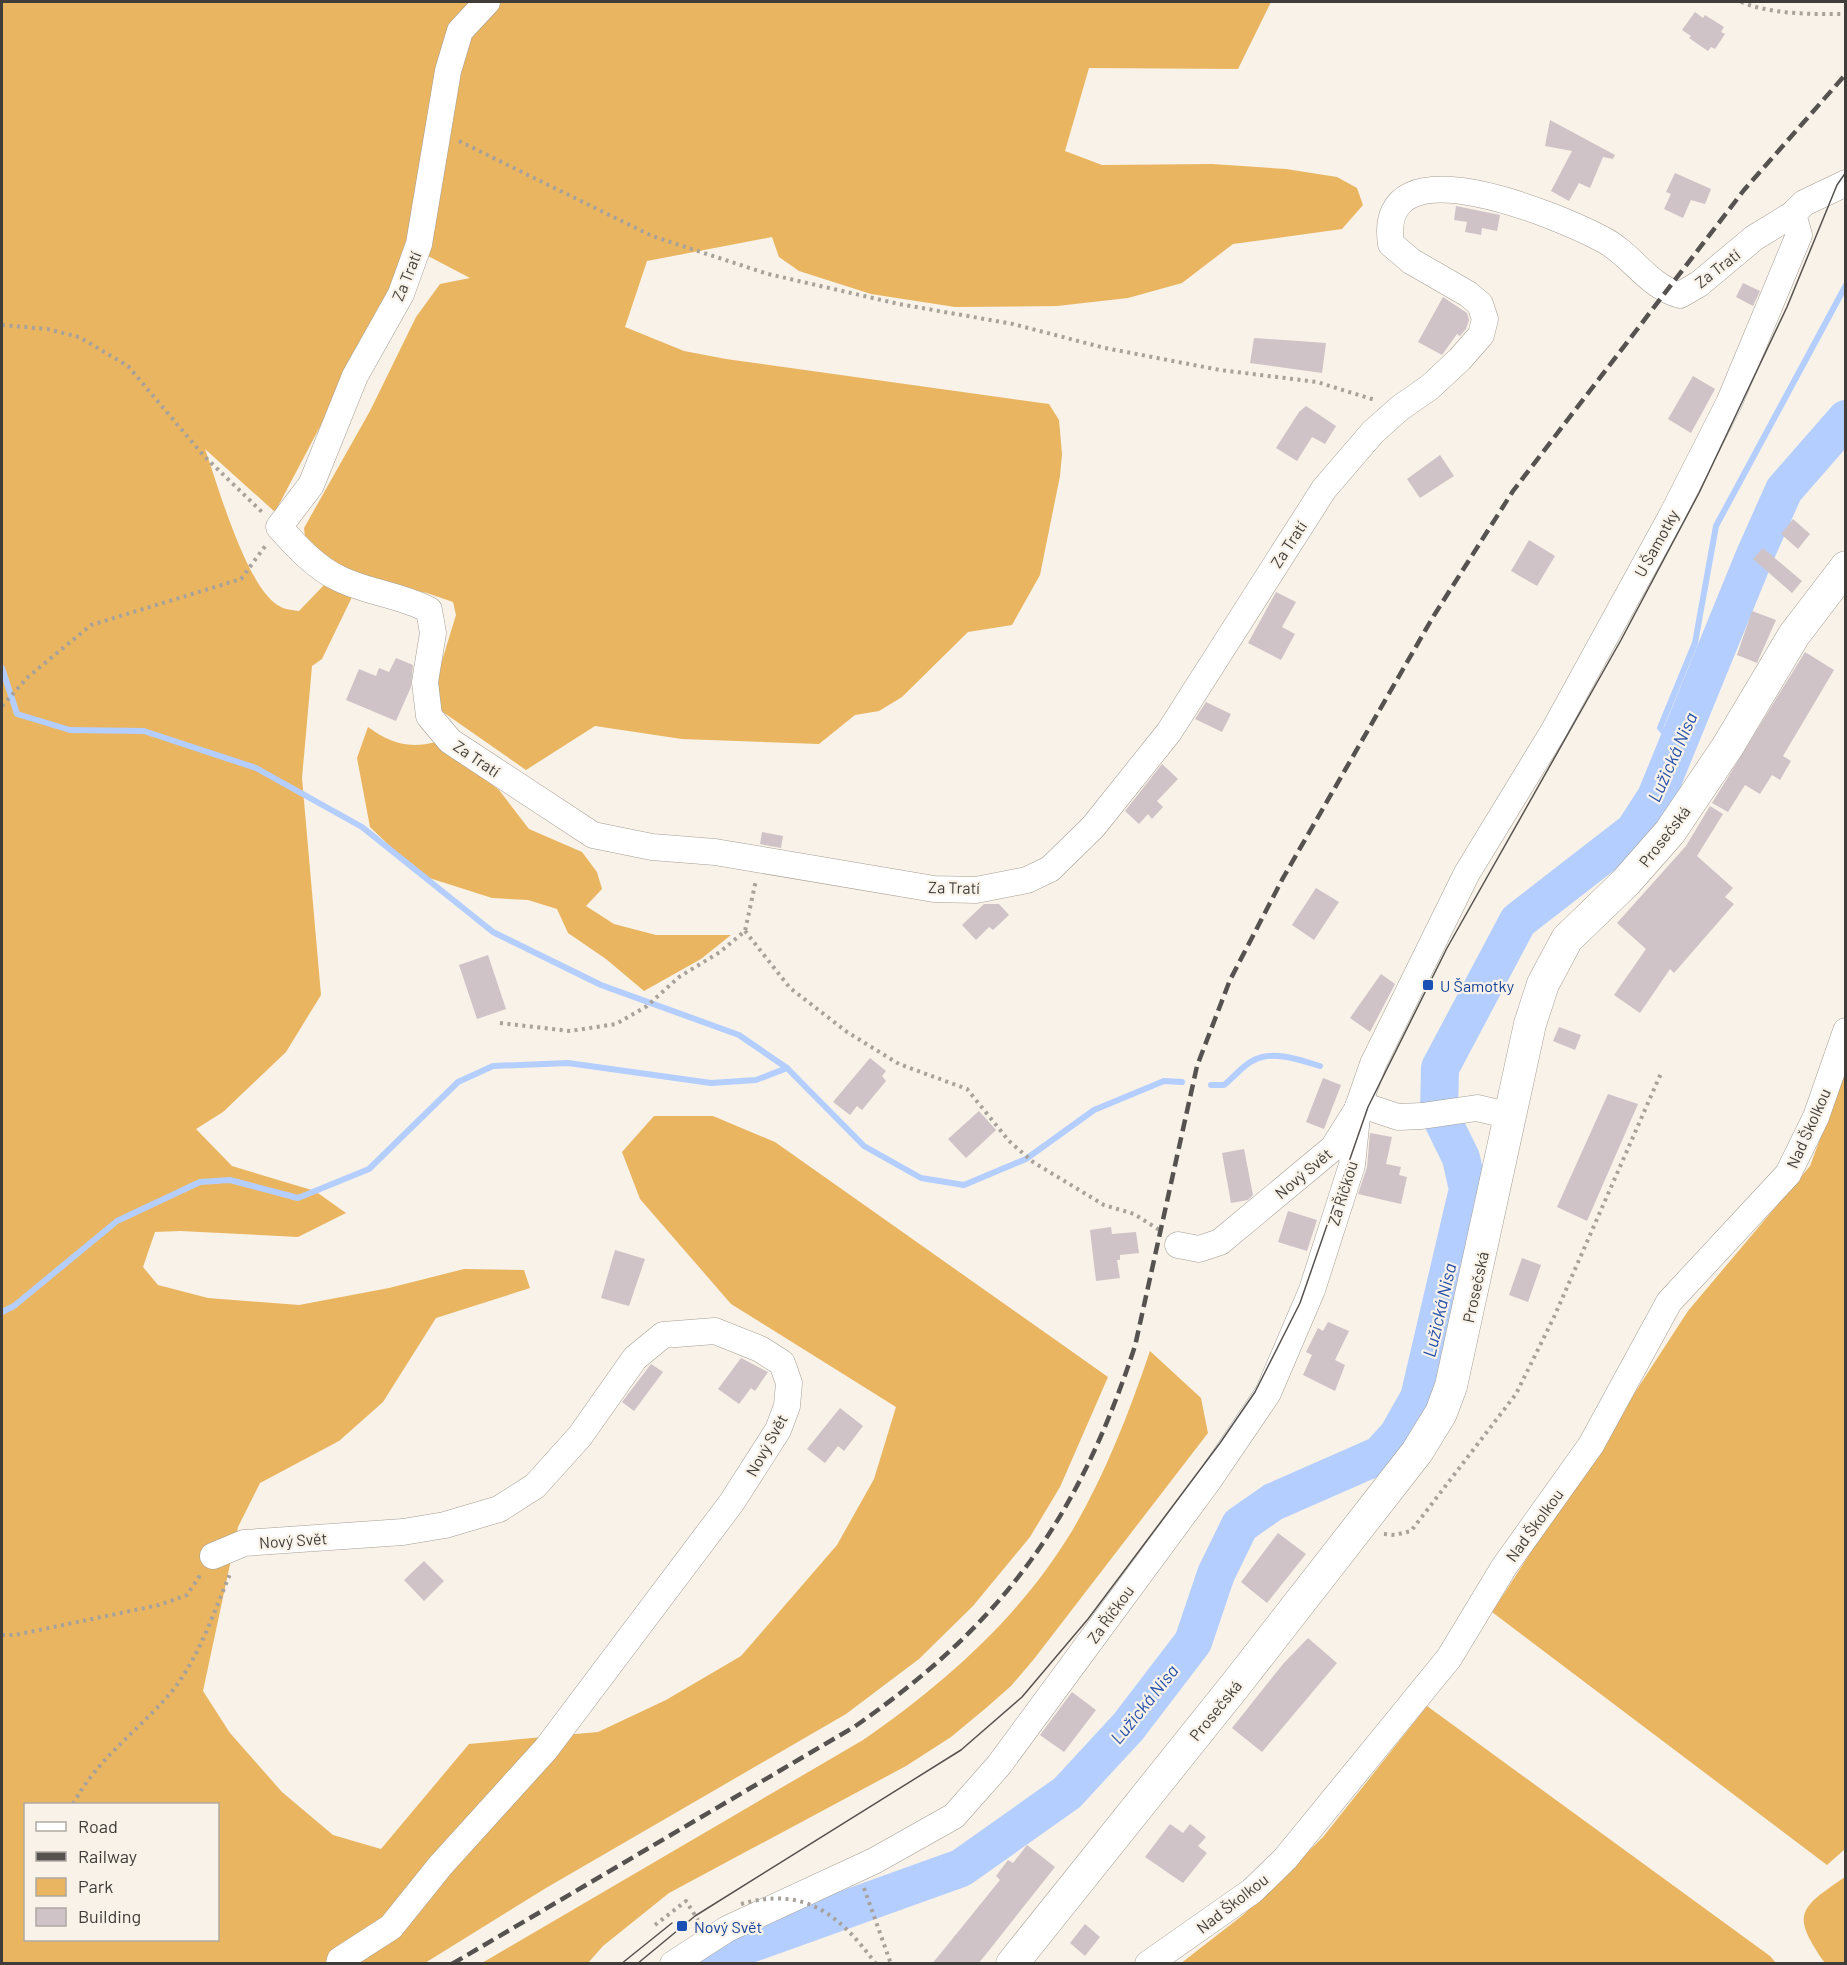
<svg xmlns="http://www.w3.org/2000/svg" width="1847" height="1965" viewBox="0 0 1847 1965" font-family="Barlow,sans-serif">
  <style>
    .green { fill: #eab560; fill-rule: evenodd }
    .lines { fill: none; stroke-linecap: round; stroke-linejoin: round }
    .stream { stroke: #b4ceff; stroke-width: 6 }
    .river { stroke: #b4ceff; stroke-width: 38 }
    .building { fill: #d0c3c7 }
    .minor-casing { stroke: #a49e95; stroke-width: 27 }
    .major-casing { stroke: #a49e95; stroke-width: 33 }
    .path { stroke: #a7a29b; stroke-width: 4; stroke-dasharray: 3 4.5; stroke-linecap: butt }
    .minor { stroke: #fff; stroke-width: 26 }
    .major { stroke: #fff; stroke-width: 32 }
    .tram { stroke: #56524f; stroke-width: 1.5 }
    .rail { stroke: #56524f; stroke-width: 4.5; stroke-dasharray: 12 6; stroke-linecap: butt }
    .path-bridge { stroke: #a7a29b; stroke-width: 4; stroke-dasharray: 3 4.5; stroke-linecap: butt }
    .transit-dot { fill: #1a4fb4; stroke: #f8f2e8; stroke-width: 2 }
    .labels { text-anchor: middle; dominant-baseline: central; stroke-width: 4.5; stroke-linejoin: round; paint-order: stroke }
    .street-label { font-size: 16px; fill: #3f3c39; stroke: #f8f2e8 }
    .transit-label { font-size: 16px; fill: #164399; stroke: #f8f2e8; text-anchor: start }
    .water-label { font-size: 18px; font-style: italic; fill: #2650ac; stroke: #f8f2e8 }
  </style>
  <rect width="100%" height="100%" fill="#f8f2e8"/>
  <g class="green">
    <path d="M 2,2 L 1271,2 L 1238,69 L 1089,68 L 1065,151 L 1102,165 L 1212,164 L 1286,169 L 1337,177 L 1357,188 L 1363,205 L 1342,229 L 1233,244 L 1182,283 L 1128,298 L 1057,306 L 955,307 L 871,294 L 799,271 L 779,257 L 772,237 L 647,261 L 625,327 L 684,351 L 726,359 L 1049,404 L 1059,420 L 1062,454 L 1060,476 L 1040,575 L 1012,625 L 968,632 L 902,697 L 879,711 L 855,715 L 819,744 L 682,739 L 595,726 L 526,770 L 440,710 L 433,690 L 456,615 L 453,602 L 427,593 L 362,580 L 306,547 L 304,528 L 370,411 L 416,317 L 440,284 L 470,278 L 407,245 L 400,275 L 275,512 L 205,449 C 218,485 247,591 281,607 C 286,610 294,610 299,611 L 324,585 L 353,595 L 322,659 L 312,666 L 302,778 L 321,995 L 286,1052 L 223,1112 L 196,1129 L 232,1166 L 315,1191 L 346,1213 L 298,1237 L 180,1231 L 155,1232 L 143,1267 L 158,1285 L 208,1298 L 299,1305 L 389,1288 L 464,1269 L 524,1270 L 530,1288 L 436,1318 L 383,1402 L 339,1441 L 260,1483 L 238,1527 L 203,1691 L 230,1733 L 282,1792 L 333,1835 L 381,1849 L 469,1744 L 598,1732 L 666,1700 L 741,1656 L 837,1545 L 874,1479 L 896,1407 L 731,1304 L 640,1199 L 622,1152 L 654,1116 L 713,1116 L 775,1142 L 1108,1377 L 1060,1487 L 1030,1537 L 973,1606 L 919,1659 L 846,1714 L 546,1888 L 425,1963 L 2,1964 ZM 26,1804 L 218,1804 L 218,1940 L 26,1940 Z"/>
    <path d="M 368,727 C 390,743 408,749 436,742 L 499,790 L 529,829 L 582,852 L 597,872 L 602,889 L 586,906 L 614,924 L 656,935 L 731,935 L 701,959 L 644,991 L 606,959 L 568,933 L 557,909 L 528,900 L 492,898 L 420,875 L 370,827 L 357,758 Z"/>
    <path d="M 1845,1072 L 1845,1849 L 1827,1865 L 1492,1612 L 1688,1311 L 1810,1166 Z"/>
    <path d="M 1150,1351 L 1201,1398 L 1208,1433 L 1034,1659 L 1011,1686 L 986,1708 L 951,1737 L 906,1766 L 669,1893 L 603,1946 L 588,1963 L 482,1963 L 863,1740 C 944,1684 1020,1617 1072,1531 C 1105,1475 1129,1413 1150,1351 Z"/>
    <path d="M 1427,1706 L 1770,1956 L 1776,1963 L 1180,1964 L 1243,1915 L 1323,1837 Z"/>
    <path d="M 1845,1877 L 1845,1963 L 1825,1963 C 1790,1913 1800,1908 1845,1877 Z"/>
  </g>
  <g class="lines">
    <g class="stream">
      <path d="M 2,668 L 17,714 L 70,730 L 144,731 L 256,768 L 362,827 L 493,932 L 601,985 L 739,1035 L 787,1068"/>
      <path d="M 1678,747 L 1660,728 L 1695,643 L 1716,526 L 1846,285"/>
      <path d="M 1211,1085 L 1224,1085 C 1233,1078 1243,1065 1254,1060 C 1274,1050 1300,1060 1320,1066"/>
      <path d="M 2,1312 L 14,1306 L 117,1221 L 200,1182 L 230,1180 L 298,1198 L 369,1169 L 458,1082 L 493,1066 L 568,1063 L 711,1083 L 756,1080 L 787,1068 L 864,1146 L 921,1178 L 964,1185 L 1026,1159 L 1094,1110 L 1164,1081 L 1182,1082"/>
    </g>
    <path class="river" d="M 719,1964 L 730,1951 L 961,1868 L 1067,1793 L 1128,1727 L 1193,1642 L 1216,1574 L 1240,1525 L 1273,1502 L 1380,1455 L 1398,1435 L 1419,1398 L 1468,1189 L 1461,1158 L 1439,1113 L 1440,1068 L 1518,921 L 1634,831 L 1656,797 L 1755,555 L 1784,490 L 1846,419"/>
  </g>
  <g class="building">
    <path d="M 1695,12 L 1703,18 L 1705,15 L 1724,27 L 1721,32 L 1725,34 L 1715,49 L 1711,47 L 1708,51 L 1689,38 L 1691,36 L 1682,30 Z"/>
    <path d="M 1550,120 L 1615,155 L 1613,159 L 1603,157 L 1590,188 L 1579,183 L 1569,201 L 1551,191 L 1572,151 L 1545,146 Z"/>
    <path d="M 1675,173 L 1711,189 L 1705,204 L 1691,200 L 1683,218 L 1664,209 L 1671,194 L 1666,192 Z"/>
    <path d="M 1456,206 L 1500,215 L 1497,231 L 1482,228 L 1481,235 L 1465,232 L 1467,222 L 1454,220 Z"/>
    <path d="M 1743,283 L 1760,291 L 1753,306 L 1736,297 Z"/>
    <path d="M 1443,297 L 1467,313 L 1469,320 L 1466,329 L 1460,336 L 1457,334 L 1442,355 L 1418,342 Z"/>
    <path d="M 1254,338 L 1326,343 L 1322,373 L 1250,363 Z"/>
    <path d="M 1693,376 L 1715,389 L 1691,433 L 1668,419 Z"/>
    <path d="M 1306,406 L 1336,426 L 1325,444 L 1312,437 L 1297,461 L 1276,448 L 1299,412 Z"/>
    <path d="M 1440,455 L 1454,476 L 1420,498 L 1407,479 Z"/>
    <path d="M 1793,519 L 1810,534 L 1798,549 L 1781,534 Z"/>
    <path d="M 1529,540 L 1555,556 L 1537,586 L 1511,571 Z"/>
    <path d="M 1763,548 L 1802,581 L 1792,593 L 1753,559 Z"/>
    <path d="M 1276,592 L 1296,602 L 1282,627 L 1295,634 L 1281,660 L 1248,643 Z"/>
    <path d="M 1752,611 L 1776,620 L 1757,663 L 1737,655 Z"/>
    <path d="M 1805,652 L 1834,670 L 1783,756 L 1791,761 L 1780,780 L 1772,775 L 1760,794 L 1745,785 L 1728,812 L 1712,803 Z"/>
    <path d="M 396,658 L 413,665 L 411,687 L 396,721 L 346,700 L 359,669 L 376,676 L 379,668 L 389,672 Z"/>
    <path d="M 1206,702 L 1231,714 L 1222,732 L 1195,719 Z"/>
    <path d="M 1162,764 L 1178,779 L 1157,801 L 1163,807 L 1152,819 L 1148,814 L 1139,824 L 1125,811 Z"/>
    <path d="M 1710,806 L 1723,814 L 1697,856 L 1733,888 L 1725,897 L 1734,904 L 1674,973 L 1670,969 L 1640,1013 L 1614,995 L 1646,949 L 1617,923 L 1686,846 Z"/>
    <path d="M 762,832 L 783,836 L 781,848 L 760,844 Z"/>
    <path d="M 1316,888 L 1339,902 L 1314,940 L 1292,925 Z"/>
    <path d="M 984,904 L 999,904 L 1009,915 L 993,930 L 989,927 L 976,940 L 962,925 Z"/>
    <path d="M 488,955 L 506,1009 L 477,1019 L 459,965 Z"/>
    <path d="M 1381,974 L 1395,984 L 1370,1032 L 1350,1018 Z"/>
    <path d="M 1559,1027 L 1581,1035 L 1575,1050 L 1553,1041 Z"/>
    <path d="M 870,1058 L 886,1071 L 882,1076 L 886,1081 L 862,1110 L 857,1106 L 850,1115 L 833,1102 Z"/>
    <path d="M 1323,1078 L 1341,1085 L 1324,1129 L 1306,1122 Z"/>
    <path d="M 1608,1094 L 1638,1104 L 1587,1221 L 1557,1207 Z"/>
    <path d="M 979,1111 L 996,1130 L 966,1158 L 948,1139 Z"/>
    <path d="M 1370,1133 L 1392,1137 L 1386,1164 L 1401,1167 L 1399,1175 L 1407,1177 L 1401,1204 L 1358,1194 L 1367,1167 Z"/>
    <path d="M 1244,1149 L 1253,1195 L 1248,1200 L 1231,1203 L 1222,1153 Z"/>
    <path d="M 1288,1211 L 1317,1220 L 1307,1251 L 1278,1242 Z"/>
    <path d="M 1111,1227 L 1112,1234 L 1136,1232 L 1139,1253 L 1120,1255 L 1120,1260 L 1117,1260 L 1120,1278 L 1096,1281 L 1090,1230 Z"/>
    <path d="M 615,1250 L 645,1259 L 629,1306 L 601,1298 Z"/>
    <path d="M 1522,1258 L 1541,1265 L 1528,1302 L 1509,1295 Z"/>
    <path d="M 1328,1322 L 1349,1331 L 1335,1360 L 1345,1365 L 1335,1391 L 1303,1375 L 1312,1355 L 1306,1352 L 1318,1328 L 1323,1331 Z"/>
    <path d="M 741,1358 L 768,1372 L 755,1391 L 751,1388 L 739,1404 L 718,1389 Z"/>
    <path d="M 651,1364 L 663,1372 L 634,1411 L 622,1402 Z"/>
    <path d="M 840,1408 L 863,1426 L 844,1451 L 838,1446 L 825,1463 L 807,1449 Z"/>
    <path d="M 1278,1533 L 1306,1554 L 1267,1603 L 1241,1582 Z"/>
    <path d="M 424,1561 L 444,1581 L 424,1601 L 404,1580 Z"/>
    <path d="M 1308,1638 L 1337,1663 L 1262,1752 L 1232,1728 L 1283,1664 Z"/>
    <path d="M 1072,1692 L 1096,1710 L 1064,1752 L 1040,1735 Z"/>
    <path d="M 1170,1824 L 1183,1833 L 1190,1824 L 1206,1837 L 1198,1846 L 1207,1853 L 1183,1883 L 1145,1857 Z"/>
    <path d="M 1027,1845 L 1055,1867 L 987,1953 L 978,1964 L 932,1964 L 1000,1880 L 996,1876 L 1008,1860 L 1013,1863 Z"/>
    <path d="M 1085,1924 L 1100,1937 L 1085,1956 L 1070,1943 Z"/>
  </g>
  <g class="lines">
    <g class="minor-casing">
      <g id="minor">
        <path d="M 487,2 L 460,31 L 448,71 L 419,244 L 401,294 L 355,376 L 311,485 L 279,527 C 297,547 316,568 340,579 C 369,593 401,595 429,610 L 433,633 L 425,682 L 429,716 L 450,741 L 593,835 L 652,847 L 715,852 L 934,889 L 976,890 L 1027,880 L 1050,869 L 1093,827 L 1169,732 L 1324,489 L 1373,432 L 1400,408 L 1430,387 L 1460,359 L 1481,335 L 1485,319 L 1480,304 L 1468,294 L 1411,261 L 1391,244 C 1375,137 1560,217 1602,239 C 1632,254 1647,286 1680,295 L 1699,284 L 1754,238 L 1793,214"/>
        <path d="M 1358,1107 L 1368,1107 L 1398,1117 L 1422,1116 L 1477,1108 L 1511,1116"/>
        <path d="M 1178,1245 L 1199,1249 L 1220,1242 L 1333,1148 L 1355,1113"/>
        <path d="M 213,1556 L 244,1543 L 403,1532 L 445,1525 L 499,1509 L 535,1486 L 580,1436 L 635,1358 L 663,1335 L 715,1331 L 760,1349 L 782,1363 L 789,1383 L 787,1406 L 778,1430 L 732,1502 L 546,1749 L 440,1866 L 391,1927 L 340,1960 L 339,1964"/>
        <path d="M 673,1964 L 727,1929 L 874,1861 L 954,1816 L 999,1765 L 1209,1480 L 1268,1393 L 1312,1290 L 1352,1165 L 1358,1107 L 1373,1064 L 1467,873 L 1553,732 L 1672,515 L 1729,403 L 1799,235 L 1793,214 L 1804,203 L 1846,183"/>
        <path d="M 1148,1964 L 1252,1891 L 1285,1859 L 1449,1658 L 1504,1567 L 1591,1445 L 1669,1302 L 1788,1174 L 1816,1117 L 1846,1031"/>
      </g>
    </g>
    <g class="major-casing">
      <path id="major" d="M 1012,1964 L 1237,1683 L 1417,1452 L 1441,1413 L 1451,1386 L 1530,1024 L 1543,984 L 1567,939 L 1626,882 L 1670,832 L 1728,746 L 1794,635 L 1846,567"/>
    </g>
    <g class="path">
      <path d="M 1741,2 C 1774,15 1811,14 1846,14"/>
      <path d="M 459,141 L 652,236 L 768,274 L 899,304 L 1013,324 L 1105,348 L 1220,370 L 1317,382 L 1375,400"/>
      <path d="M 2,325 L 47,329 L 79,337 L 128,366 L 203,455 L 263,513"/>
      <path d="M 2,706 L 28,677 L 91,625 L 241,579 L 266,545"/>
      <path d="M 745,931 L 790,988 L 847,1032 L 899,1064 L 967,1089 L 1009,1141 L 1033,1162 L 1104,1205 L 1134,1214 L 1161,1231"/>
      <path d="M 500,1023 L 570,1031 L 616,1024 L 647,1006 L 679,977 L 720,952 L 745,931 L 756,880"/>
      <path d="M 1384,1534 L 1395,1535 L 1411,1531 L 1516,1394 L 1554,1317 L 1662,1071"/>
      <path d="M 2,1635 L 15,1635 L 159,1605 L 187,1595 L 201,1574"/>
      <path d="M 73,1804 C 99,1756 139,1731 173,1690 C 199,1657 214,1612 230,1574"/>
      <path d="M 864,1888 L 891,1964"/>
      <path d="M 655,1925 L 686,1901 L 698,1920"/>
    </g>
    <use href="#minor" class="minor"/>
    <use href="#major" class="major"/>
    <g class="tram">
      <path d="M 621,1964 L 672,1923"/>
      <path d="M 637,1964 L 695,1916 L 961,1750 L 1022,1697 L 1088,1619 L 1220,1443 L 1255,1392 L 1300,1303 L 1368,1107 L 1447,948 L 1621,640 L 1699,493 L 1787,307 L 1837,185 L 1846,172"/>
    </g>
    <path class="rail" d="M 452,1964 L 854,1727 C 1004,1623 1078,1519 1135,1346 L 1197,1066 L 1230,980 L 1283,878 L 1433,617 L 1513,491 L 1744,190 L 1846,74"/>
    <path class="path-bridge" d="M 741,1904 C 805,1886 839,1914 876,1964"/>
  </g>
  <g class="transit-dot">
    <rect x="1422" y="979" width="12" height="12" rx="3"/>
    <rect x="676" y="1920" width="12" height="12" rx="3"/>
  </g>
  <g class="labels">
    <g class="street-label">
      <text transform="translate(1717 268) rotate(-38)">Za Tratí</text>
      <text transform="translate(406 276) rotate(-68)">Za Tratí</text>
      <text transform="translate(1656 543) rotate(-61)">U Šamotky</text>
      <text transform="translate(1288 544) rotate(-57)">Za Tratí</text>
      <text transform="translate(477 758) rotate(34)">Za Tratí</text>
      <text transform="translate(1664 836) rotate(-52)">Prosečská</text>
      <text transform="translate(954 887) rotate(1)">Za Tratí</text>
      <text transform="translate(1808 1128) rotate(-66)">Nad Školkou</text>
      <text transform="translate(1303 1173) rotate(-40)">Nový Svět</text>
      <text transform="translate(1342 1193) rotate(-73)">Za Říčkou</text>
      <text transform="translate(1475 1287) rotate(-78)">Prosečská</text>
      <text transform="translate(766 1445) rotate(-61)">Nový Svět</text>
      <text transform="translate(1534 1525) rotate(-54)">Nad Školkou</text>
      <text transform="translate(293 1540) rotate(-4)">Nový Svět</text>
      <text transform="translate(1110 1614) rotate(-54)">Za Říčkou</text>
      <text transform="translate(1215 1710) rotate(-51)">Prosečská</text>
      <text transform="translate(1232 1903) rotate(-38)">Nad Školkou</text>
    </g>
    <g class="transit-label">
      <text x="1440" y="985">U Šamotky</text>
      <text x="694" y="1926">Nový Svět</text>
    </g>
    <g class="water-label">
      <text transform="translate(1672 757) rotate(-66)">Lužická Nisa</text>
      <text transform="translate(1439 1310) rotate(-77)">Lužická Nisa</text>
      <text transform="translate(1144 1704) rotate(-51)">Lužická Nisa</text>
    </g>
  </g>
  <rect width="1847" height="1965" fill="none" stroke="#3f3c39" stroke-width="6"/>
  <rect x="24" y="1803" width="195" height="138" fill="#f8f2e8" stroke="#aea9a2" stroke-width="1.5"/>
  <rect x="36" y="1822" width="30" height="9" fill="#ffffff" stroke="#aea9a2" stroke-width="1.5"/>
  <text x="78" y="1833" font-size="18" fill="#3f3c39">Road</text>
  <rect x="36" y="1852" width="30" height="9" fill="#56524f" stroke="#aea9a2" stroke-width="1.5"/>
  <text x="78" y="1863" font-size="18" fill="#3f3c39">Railway</text>
  <rect x="36" y="1878" width="30" height="18" fill="#eab560" stroke="#aea9a2" stroke-width="1.5"/>
  <text x="78" y="1893" font-size="18" fill="#3f3c39">Park</text>
  <rect x="36" y="1908" width="30" height="18" fill="#d0c3c7" stroke="#aea9a2" stroke-width="1.5"/>
  <text x="78" y="1923" font-size="18" fill="#3f3c39">Building</text>
</svg>
